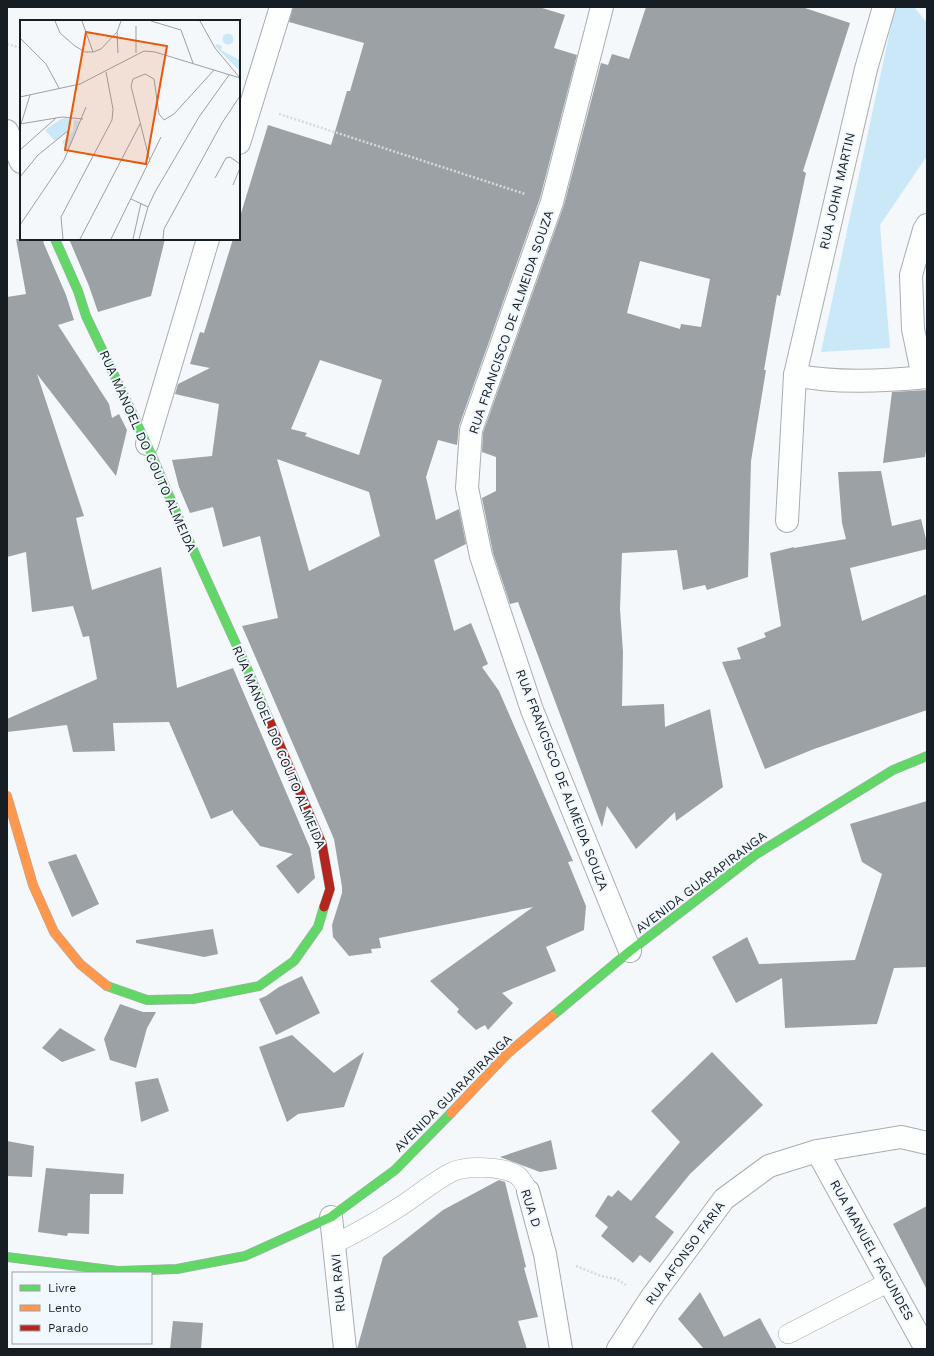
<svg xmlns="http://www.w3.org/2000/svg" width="934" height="1356" viewBox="0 0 934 1356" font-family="'Work Sans',sans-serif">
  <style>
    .green { fill: #cae8f8 }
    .building { fill: #9ba1a4; fill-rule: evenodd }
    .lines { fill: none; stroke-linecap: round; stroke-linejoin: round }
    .lane-casing { stroke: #a8adb1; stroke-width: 20 }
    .street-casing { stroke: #a8adb1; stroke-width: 24 }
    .fast-casing { stroke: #a8adb1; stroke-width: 10 }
    .slow-casing { stroke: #a8adb1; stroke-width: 10 }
    .jam-casing { stroke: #a8adb1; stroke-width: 10 }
    .path { stroke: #d8d9db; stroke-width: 2.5; stroke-dasharray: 2 2; stroke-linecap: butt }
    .lane { stroke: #fdfefe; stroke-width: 19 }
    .street { stroke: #fdfefe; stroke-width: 22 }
    .fast { stroke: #63d668; stroke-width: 9 }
    .slow { stroke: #ff974d; stroke-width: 9 }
    .jam { stroke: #b3261e; stroke-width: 9 }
    .labels { text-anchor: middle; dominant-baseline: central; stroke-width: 4; stroke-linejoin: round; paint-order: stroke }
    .street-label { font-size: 13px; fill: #171e23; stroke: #f1f9fe }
    .inset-road { fill: none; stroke: #9ca1a5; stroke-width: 1 }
    .view { fill: #e8590c; fill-opacity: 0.15; stroke: #e8590c; stroke-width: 2 }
    .inset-edge { fill: none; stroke: #171e23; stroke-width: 2 }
  </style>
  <rect width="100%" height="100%" fill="#f4f8fb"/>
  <path class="green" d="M 895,7 L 914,7 L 927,23 L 927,156 L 880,225 L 890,348 L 821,352 Z"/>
  <g class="building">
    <path d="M 293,7 L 539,7 L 565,15 L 554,48 L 577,55 L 540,198 L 459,426 L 457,445 L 438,440 L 426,477 L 436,520 L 459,509 L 466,544 L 434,560 L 454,631 L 471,623 L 488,664 L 482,667 L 499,691 L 573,861 L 568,862 L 586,906 L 584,930 L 546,947 L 556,971 L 502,993 L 513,1003 L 488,1030 L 485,1025 L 476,1030 L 457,1012 L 459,1009 L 430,981 L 533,907 L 379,938 L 381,948 L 371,949 L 372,953 L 349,956 L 333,937 L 332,925 L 342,893 L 342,887 L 334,839 L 242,626 L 278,618 L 260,536 L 223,547 L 213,507 L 190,513 L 179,487 L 172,460 L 212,456 L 219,404 L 175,394 L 178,384 L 210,368 L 190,364 L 200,332 L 204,333 L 233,239 L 239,239 L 239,220 L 268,125 L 331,145 L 347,91 L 350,91 L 364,43 L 289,22 ZM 320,360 L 382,380 L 359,455 L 305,436 L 307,433 L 291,429 ZM 277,459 L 369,492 L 380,536 L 309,571 Z"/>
    <path d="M 646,7 L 802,7 L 850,23 L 803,171 L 806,173 L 780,296 L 777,295 L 764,370 L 766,370 L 751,461 L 748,577 L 707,590 L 705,585 L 683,590 L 677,550 L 622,553 L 620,609 L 623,652 L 622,706 L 664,704 L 665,727 L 710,709 L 723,787 L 676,821 L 675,812 L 636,849 L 607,806 L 602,827 L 518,602 L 510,604 L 493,553 L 482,498 L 496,491 L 496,457 L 482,452 L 483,433 L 564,205 L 601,63 L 608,65 L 612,54 L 629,59 ZM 640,261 L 710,279 L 701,327 L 681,324 L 680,329 L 627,313 Z"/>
    <path d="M 16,239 L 43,239 L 44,244 L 66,295 L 74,320 L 58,325 L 109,404 L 112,418 L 119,414 L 127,430 L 116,476 L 37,374 L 84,516 L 76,518 L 92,590 L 161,567 L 177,688 L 233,668 L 310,848 L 315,878 L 298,894 L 276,866 L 293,854 L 260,846 L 233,812 L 233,810 L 211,819 L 169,722 L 113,723 L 115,751 L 73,752 L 67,725 L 7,732 L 7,719 L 97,679 L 89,636 L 83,637 L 73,606 L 32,612 L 26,552 L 7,557 L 7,297 L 26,294 Z"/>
    <path d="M 69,239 L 165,239 L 151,296 L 98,312 L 89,286 Z"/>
    <path d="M 927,390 L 927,444 L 925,457 L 883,463 L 892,392 Z"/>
    <path d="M 881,471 L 892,526 L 921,519 L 927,543 L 927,549 L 850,568 L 862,621 L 927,594 L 927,710 L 814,749 L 765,769 L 722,662 L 741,659 L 737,648 L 766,637 L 764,633 L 781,626 L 770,553 L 794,547 L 794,548 L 846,539 L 842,523 L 838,472 Z"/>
    <path d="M 927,801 L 927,967 L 894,968 L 877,1024 L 785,1028 L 782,978 L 736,1003 L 712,957 L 747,937 L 759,964 L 855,960 L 882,874 L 862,862 L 850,824 Z"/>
    <path d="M 76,854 L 99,904 L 72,917 L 48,862 Z"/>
    <path d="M 213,929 L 218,954 L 204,957 L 136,943 L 136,940 Z"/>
    <path d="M 302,976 L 320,1013 L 276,1035 L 259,999 L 266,996 L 279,987 Z"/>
    <path d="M 120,1004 L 143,1012 L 156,1012 L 147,1028 L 136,1068 L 110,1060 L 104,1039 Z"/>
    <path d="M 60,1028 L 96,1050 L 62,1062 L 42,1048 Z"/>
    <path d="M 292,1035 L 334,1073 L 364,1052 L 344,1107 L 298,1114 L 287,1122 L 259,1047 Z"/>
    <path d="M 712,1052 L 763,1105 L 690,1174 L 655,1217 L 674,1232 L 650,1263 L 640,1255 L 633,1263 L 601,1236 L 608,1227 L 595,1216 L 608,1195 L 612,1197 L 618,1190 L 631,1201 L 680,1142 L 651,1111 Z"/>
    <path d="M 158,1078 L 169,1111 L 141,1122 L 135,1082 Z"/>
    <path d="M 551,1140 L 557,1169 L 540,1172 L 500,1157 Z"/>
    <path d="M 7,1141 L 34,1146 L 32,1177 L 7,1176 Z"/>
    <path d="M 46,1168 L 124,1174 L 123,1194 L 90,1194 L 89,1234 L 68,1233 L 67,1236 L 38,1232 Z"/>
    <path d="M 499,1180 L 505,1182 L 526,1267 L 524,1268 L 538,1317 L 518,1321 L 527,1349 L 357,1349 L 383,1257 L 443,1210 Z"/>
    <path d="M 927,1206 L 927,1290 L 893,1224 Z"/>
    <path d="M 700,1292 L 724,1337 L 760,1318 L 777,1349 L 700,1349 L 703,1348 L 678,1319 Z"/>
    <path d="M 173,1321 L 203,1323 L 201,1349 L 170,1349 Z"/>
  </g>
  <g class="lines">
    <g class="lane-casing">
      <g id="lane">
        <path d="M 334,1244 C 357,1233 379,1220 401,1206 C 418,1195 434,1181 452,1172 C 466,1165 505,1166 518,1176 C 522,1179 526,1187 528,1191"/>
        <path d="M 788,1334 L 889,1282"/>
      </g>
    </g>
    <g class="street-casing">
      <g id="street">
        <path d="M 602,7 L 552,202 L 471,430 L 467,488 L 481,556 L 532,710 L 630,951"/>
        <path d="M 7,131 L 21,162"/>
        <path d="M 239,143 L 281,7"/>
        <path d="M 795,375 C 835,384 886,381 927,377"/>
        <path d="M 923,377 L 913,329 L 911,275 L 924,230 L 927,225"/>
        <path d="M 147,444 L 208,239"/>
        <path d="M 787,521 L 795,375 L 866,69 L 884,7"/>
        <path d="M 817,1151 L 926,1349"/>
        <path d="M 528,1191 L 545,1254 L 561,1349"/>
        <path d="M 331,1217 L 345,1349"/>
        <path d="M 618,1349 L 651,1298 L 724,1199 L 769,1166 L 817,1151 L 901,1137 L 927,1143"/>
      </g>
    </g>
    <g class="fast-casing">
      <g id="fast">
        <path d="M 55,239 L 78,291 L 86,316 L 147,444 L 179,519 L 246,666 L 270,722"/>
        <path d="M 107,986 L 147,1000 L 193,999 L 259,986 L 294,961 L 318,927 L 324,907"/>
        <path d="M 552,1016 L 630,951 L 755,855 L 893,770 L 927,756"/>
        <path d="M 7,1257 L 118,1271 L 177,1269 L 245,1256 L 331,1217 L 395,1170 L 451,1113"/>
      </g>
    </g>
    <g class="slow-casing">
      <g id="slow">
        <path d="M 7,796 L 33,885 L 54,932 L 80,964 L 107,986"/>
        <path d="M 451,1113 L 507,1054 L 552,1016"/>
      </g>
    </g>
    <g class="jam-casing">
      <path id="jam" d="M 270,722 L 322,844 L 330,889 L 324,907"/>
    </g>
    <g class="path">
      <path d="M 7,44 L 21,48"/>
      <path d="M 279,114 L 525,194"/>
      <path d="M 576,1266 L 601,1276 L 616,1279 L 626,1285"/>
    </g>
    <use href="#lane" class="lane"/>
    <use href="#street" class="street"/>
    <use href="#fast" class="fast"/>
    <use href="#slow" class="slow"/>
    <use href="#jam" class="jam"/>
  </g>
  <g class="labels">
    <g class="street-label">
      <text transform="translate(837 191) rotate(-77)">RUA JOHN MARTIN</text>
      <text transform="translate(511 322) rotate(-71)">RUA FRANCISCO DE ALMEIDA SOUZA</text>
      <text transform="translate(148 451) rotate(66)">RUA MANOEL DO COUTO ALMEIDA</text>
      <text transform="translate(279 747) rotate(67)">RUA MANOEL DO COUTO ALMEIDA</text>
      <text transform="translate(562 780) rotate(69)">RUA FRANCISCO DE ALMEIDA SOUZA</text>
      <text transform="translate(701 882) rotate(-37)">AVENIDA GUARAPIRANGA</text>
      <text transform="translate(453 1093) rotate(-45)">AVENIDA GUARAPIRANGA</text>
      <text transform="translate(531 1208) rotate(72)">RUA D</text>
      <text transform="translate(872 1250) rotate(61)">RUA MANUEL FAGUNDES</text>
      <text transform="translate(685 1253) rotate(-54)">RUA AFONSO FARIA</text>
      <text transform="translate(338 1283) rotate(-95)">RUA RAVI</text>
    </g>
  </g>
  <g transform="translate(20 20)">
    <rect width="220" height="220" fill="#f4f8fb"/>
    <path d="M202.5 19a5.5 5.5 0 1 1 11 0a5.5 5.5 0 1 1-11 0ZM 197,24 L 202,26 L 201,30 L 220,40 L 220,51 L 195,26 ZM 46,98 L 50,100 L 46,112 L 35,121 L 25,110 L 41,99 ZM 54,100 L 60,101 L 48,131 L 42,122 L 53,111 Z" fill="#cae8f8"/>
    <path class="inset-road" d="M 35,1 L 40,13 L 55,26 L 65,32 L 73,32 L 81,29 L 97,12 L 101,1M 62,1 L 73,32M 131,1 L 161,10 L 173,43M 180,1 L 195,28 L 220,58M 116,6 L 116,33M 97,12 L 98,33M 0,18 L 26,44 L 39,68M 0,77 L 60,64 L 124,31 L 135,32 L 220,58M 0,104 L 42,97 L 63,99M 1,104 L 10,75M 0,130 L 36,98M 130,142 L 111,66 L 113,59 L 125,54 L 134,59 L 139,94 L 144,100 L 154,94 L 194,50M 0,157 L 18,135 L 49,110 L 51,97M 195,158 L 206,138 L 210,137 L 220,144M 213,165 L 220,148M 111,179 L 128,187M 0,205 L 44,140 L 66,87M 43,219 L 41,197 L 92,100 L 93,89 L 86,52M 60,219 L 120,104M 91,219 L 141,117M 113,219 L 121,183M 119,219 L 128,187 L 135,172 L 179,97 L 209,55M 143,219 L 144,209 L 202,103 L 220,76"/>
    <path class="view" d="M 66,12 L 147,26 L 126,144 L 45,130 Z"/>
    <rect width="220" height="220" class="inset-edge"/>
  </g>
  <rect width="934" height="1356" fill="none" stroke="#171e23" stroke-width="16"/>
  <rect x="12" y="1272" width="140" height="72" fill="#f1f9fe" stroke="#9aa1a6"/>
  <rect x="20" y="1285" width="20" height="6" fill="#63d668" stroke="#9aa1a6"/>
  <text x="48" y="1292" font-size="12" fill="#171e23">Livre</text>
  <rect x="20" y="1305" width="20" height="6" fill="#ff974d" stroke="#9aa1a6"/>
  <text x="48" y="1312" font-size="12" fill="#171e23">Lento</text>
  <rect x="20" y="1325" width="20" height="6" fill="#b3261e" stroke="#9aa1a6"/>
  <text x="48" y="1332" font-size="12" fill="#171e23">Parado</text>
</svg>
